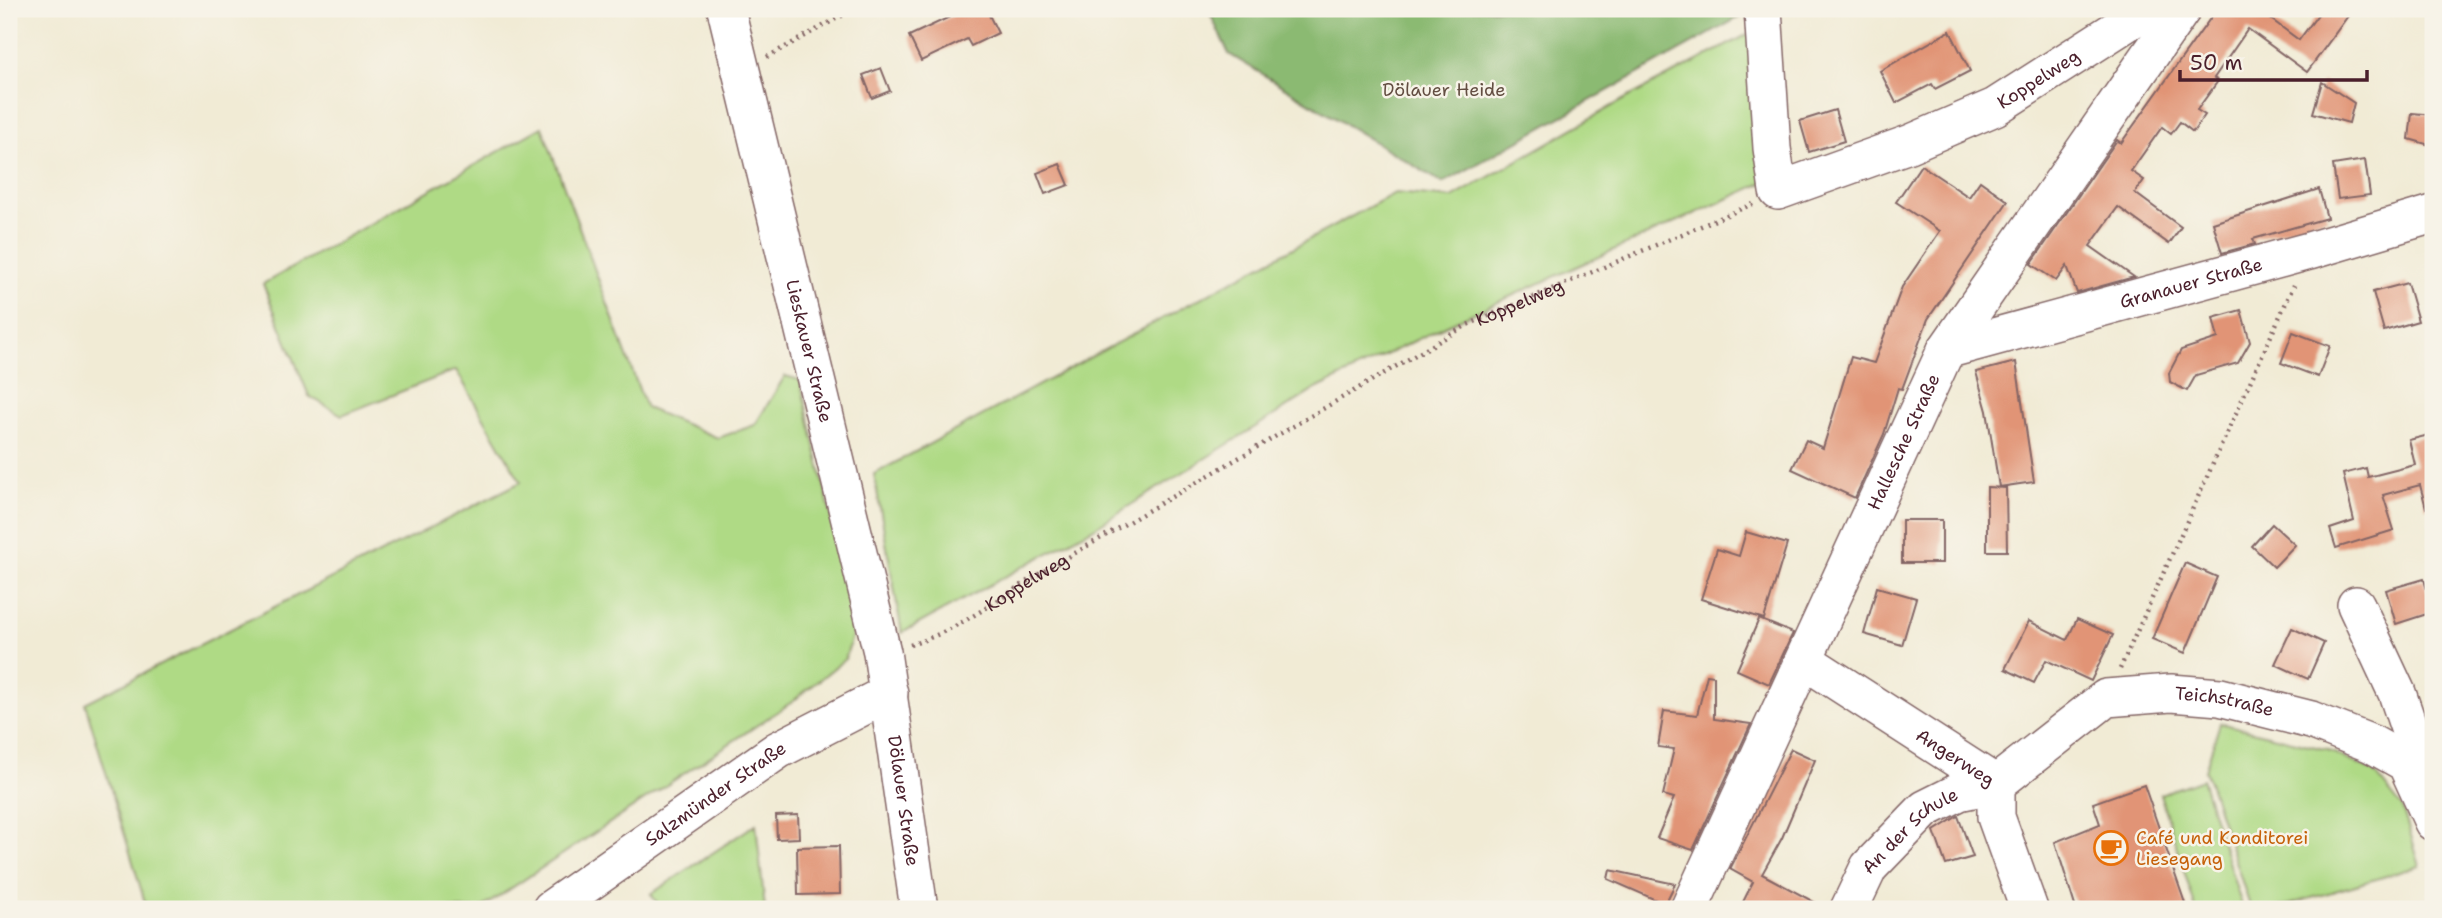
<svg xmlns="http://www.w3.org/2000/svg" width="2442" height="918" viewBox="0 0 2442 918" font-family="'Shantell Sans',sans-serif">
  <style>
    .green { fill: #afda85; stroke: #7c7c58; stroke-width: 2 }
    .forest { fill: #8bba72; stroke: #6a6c4e; stroke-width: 2 }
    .building { fill: #e19476 }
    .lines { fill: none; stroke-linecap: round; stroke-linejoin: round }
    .minor-casing { stroke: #846666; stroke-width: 40 }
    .path { stroke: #846666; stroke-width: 4.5; stroke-dasharray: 2 5; stroke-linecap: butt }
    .minor { stroke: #fff; stroke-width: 37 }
    .labels { text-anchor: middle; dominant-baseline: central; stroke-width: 5; stroke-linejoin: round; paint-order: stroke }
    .street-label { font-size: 18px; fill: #4a1f2b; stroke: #f7f3e8 }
    .park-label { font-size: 18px; fill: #634e42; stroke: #f7f3e8 }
    .food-label { font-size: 18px; fill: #c56008; stroke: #f7f3e8; text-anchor: start }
  </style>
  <rect width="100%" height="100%" fill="#f7f3e8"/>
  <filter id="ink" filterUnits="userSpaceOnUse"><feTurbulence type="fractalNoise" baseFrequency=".0143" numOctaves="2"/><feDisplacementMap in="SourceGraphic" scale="14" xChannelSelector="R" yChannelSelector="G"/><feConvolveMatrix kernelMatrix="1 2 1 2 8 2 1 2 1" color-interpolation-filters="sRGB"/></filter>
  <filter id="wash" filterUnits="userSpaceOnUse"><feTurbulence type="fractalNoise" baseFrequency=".00686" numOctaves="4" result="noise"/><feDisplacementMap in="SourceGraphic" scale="28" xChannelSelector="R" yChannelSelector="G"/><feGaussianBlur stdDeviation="1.57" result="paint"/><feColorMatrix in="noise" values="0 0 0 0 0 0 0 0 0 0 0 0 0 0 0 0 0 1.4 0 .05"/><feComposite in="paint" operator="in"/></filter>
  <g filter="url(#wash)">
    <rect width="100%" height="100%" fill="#f1ebd5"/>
    <g class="green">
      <path d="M 1754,31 L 1765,182 L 1447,325 L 1316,389 L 1094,528 L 902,633 L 874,474 L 1395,193 L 1452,198 L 1623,100 Z"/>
      <path d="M 542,127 L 646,408 L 718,438 L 755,425 L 785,376 L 800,380 L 853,611 L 852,637 L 845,659 L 792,702 L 480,909 L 147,909 L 85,703 L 521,482 L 456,370 L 342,415 L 309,396 L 263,284 Z"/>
      <path d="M 2220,723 L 2328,750 L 2374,772 L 2402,807 L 2420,866 L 2274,909 L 2251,909 L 2205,770 Z"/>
      <path d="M 2202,779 L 2243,909 L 2196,909 L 2160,794 Z"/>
      <path d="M 756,824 L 765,909 L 661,909 L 651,894 Z"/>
    </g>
    <path class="forest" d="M 1208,9 L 1754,9 L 1443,183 L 1229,54 Z"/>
    <g id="blocks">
      <g class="building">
        <path d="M 951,9 L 986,9 L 998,33 L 971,46 L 967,39 L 921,61 L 909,36 L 954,15 Z"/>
        <path d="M 2217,9 L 2274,9 L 2268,17 L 2299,40 L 2322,9 L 2353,9 L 2307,72 L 2248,29 L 2214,78 L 2218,81 L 2197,110 L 2205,115 L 2193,132 L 2180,122 L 2171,134 L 2162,127 L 2131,171 L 2144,180 L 2135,193 L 2181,227 L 2169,244 L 2118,207 L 2090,246 L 2134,277 L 2077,293 L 2067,266 L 2056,281 L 2031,264 L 2117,140 L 2121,143 Z"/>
        <path d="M 1950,31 L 1970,71 L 1935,89 L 1932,84 L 1896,103 L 1880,71 Z"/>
        <path d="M 881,68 L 890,91 L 872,98 L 863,75 Z"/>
        <path d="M 2322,82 L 2354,103 L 2349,123 L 2313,113 Z"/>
        <path d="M 1835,110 L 1844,141 L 1809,152 L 1800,121 Z"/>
        <path d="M 2412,113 L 2433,115 L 2433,146 L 2409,139 Z"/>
        <path d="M 2365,160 L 2370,195 L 2338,199 L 2333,165 Z"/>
        <path d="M 1060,164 L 1069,185 L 1045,194 L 1037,173 Z"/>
        <path d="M 1921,165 L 1969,197 L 1980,181 L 2008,201 L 1928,319 L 1902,389 L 1898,388 L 1884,434 L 1855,498 L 1792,469 L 1806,440 L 1823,448 L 1851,357 L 1874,363 L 1902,287 L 1940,231 L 1896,202 Z"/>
        <path d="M 2319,189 L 2327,218 L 2253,239 L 2255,244 L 2222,253 L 2213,223 Z"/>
        <path d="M 2407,283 L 2418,321 L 2384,331 L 2373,292 Z"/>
        <path d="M 2241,310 L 2250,342 L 2238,363 L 2196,375 L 2187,391 L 2170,382 L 2169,373 L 2181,350 L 2218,338 L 2213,318 Z"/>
        <path d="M 2293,332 L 2330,346 L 2318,377 L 2281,363 Z"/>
        <path d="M 2016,362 L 2034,482 L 1999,487 L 1987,411 L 1976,372 Z"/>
        <path d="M 2433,434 L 2433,507 L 2426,508 L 2420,485 L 2383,495 L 2394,530 L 2336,548 L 2330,529 L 2354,521 L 2343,474 L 2366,468 L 2368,477 L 2415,465 L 2409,440 Z"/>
        <path d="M 1987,487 L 2006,488 L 2007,551 L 1987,551 Z"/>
        <rect x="1902" y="520" width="40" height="43"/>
        <path d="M 2272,524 L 2295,545 L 2274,567 L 2252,546 Z"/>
        <path d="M 1746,532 L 1787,544 L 1764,619 L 1701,599 L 1717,549 L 1739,556 Z"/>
        <path d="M 2185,563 L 2217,577 L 2185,653 L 2152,639 Z"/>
        <path d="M 2424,579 L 2433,612 L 2396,624 L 2386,590 Z"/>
        <path d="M 1877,587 L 1916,598 L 1902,645 L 1864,634 Z"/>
        <path d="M 1759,619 L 1793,633 L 1769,684 L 1737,670 Z"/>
        <path d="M 2077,619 L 2113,635 L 2091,681 L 2046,660 L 2034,683 L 2005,669 L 2029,621 L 2067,640 Z"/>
        <path d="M 2292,628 L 2324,643 L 2308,679 L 2275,664 Z"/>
        <path d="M 1707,675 L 1714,676 L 1714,719 L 1751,724 L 1693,850 L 1657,838 L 1674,798 L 1663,795 L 1674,749 L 1658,747 L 1664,711 L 1697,715 Z"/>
        <path d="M 1791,749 L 1815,760 L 1782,838 L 1762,874 L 1827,909 L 1755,909 L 1743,902 L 1753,882 L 1730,869 Z"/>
        <path d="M 2144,785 L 2187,909 L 2076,909 L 2055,842 L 2100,824 L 2093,803 Z"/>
        <path d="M 798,815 L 799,838 L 777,839 L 776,816 Z"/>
        <path d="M 1958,816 L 1973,857 L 1946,865 L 1934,831 Z"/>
        <path d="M 839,846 L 840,894 L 798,895 L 797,847 Z"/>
        <path d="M 1610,870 L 1675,884 L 1665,904 L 1608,879 Z"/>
      </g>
    </g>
  </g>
  <g filter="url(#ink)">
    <use href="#blocks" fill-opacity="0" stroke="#846666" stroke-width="2"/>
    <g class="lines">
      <g class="minor-casing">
        <g id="minor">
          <path id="s2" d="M 726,9 L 882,652 L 919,909"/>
          <path id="s3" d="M 1763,9 L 1772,148 L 1778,191 L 1909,144 L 1995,107 L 2145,11 L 2182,9"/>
          <path id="s4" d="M 1946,350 L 2309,251 L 2433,214"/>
          <path d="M 2356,605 L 2397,693 L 2413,740 L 2406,763"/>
          <path id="s5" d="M 1804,660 L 1996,784"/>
          <path d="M 1996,784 L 1996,817 L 2029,909"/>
          <path id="s6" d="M 551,909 L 778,750 L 889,693"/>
          <path id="s7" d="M 1689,909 L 1946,350 L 2182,9"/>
          <path id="s8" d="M 1849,909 L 1869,867 L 1925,809 L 1959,792 L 1996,784 L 2106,698 L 2171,693 L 2220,697 L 2311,720 L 2372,744 L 2406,763 L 2433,822"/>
        </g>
      </g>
      <g class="path">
        <path d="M 767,57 L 854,9"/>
        <path id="s1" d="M 910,645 C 956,631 994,602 1034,577 L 1467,325 L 1753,204"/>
        <path d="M 2120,669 L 2294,285"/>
      </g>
      <use href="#minor" class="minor"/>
    </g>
  </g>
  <defs>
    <g id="cafe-ring" transform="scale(1.75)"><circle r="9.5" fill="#f7f3e8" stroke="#e8710a" stroke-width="1.5"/><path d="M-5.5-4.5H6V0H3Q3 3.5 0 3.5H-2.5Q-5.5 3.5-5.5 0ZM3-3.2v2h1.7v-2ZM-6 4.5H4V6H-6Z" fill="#e8710a"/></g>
  </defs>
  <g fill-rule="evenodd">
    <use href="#cafe-ring" x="2111" y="848"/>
  </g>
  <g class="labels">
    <g class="street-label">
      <text stroke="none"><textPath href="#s3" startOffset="467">Koppelweg</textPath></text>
      <text stroke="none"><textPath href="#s4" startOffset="254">Granauer Straße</textPath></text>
      <text stroke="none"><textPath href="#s1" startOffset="700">Koppelweg</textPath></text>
      <text stroke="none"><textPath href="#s2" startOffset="352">Lieskauer Straße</textPath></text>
      <text stroke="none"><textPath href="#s7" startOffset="514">Hallesche Straße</textPath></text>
      <text stroke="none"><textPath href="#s1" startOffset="133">Koppelweg</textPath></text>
      <text stroke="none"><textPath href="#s8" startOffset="462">Teichstraße</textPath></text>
      <text stroke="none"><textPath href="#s5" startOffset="180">Angerweg</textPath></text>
      <text stroke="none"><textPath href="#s6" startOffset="201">Salzmünder Straße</textPath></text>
      <text stroke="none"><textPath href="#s2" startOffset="812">Dölauer Straße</textPath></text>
      <text stroke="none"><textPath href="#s8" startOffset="102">An der Schule</textPath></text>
    </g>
    <g class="park-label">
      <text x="1444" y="90">Dölauer Heide</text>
    </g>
    <g class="food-label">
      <text x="2136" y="838">Café und Konditorei<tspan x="2136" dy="21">Liesegang</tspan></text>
    </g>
  </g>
  <rect width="2442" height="918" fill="none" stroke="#f7f3e8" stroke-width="35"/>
  <path d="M2180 70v10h187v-10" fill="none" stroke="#4a1f2b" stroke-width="3.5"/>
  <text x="2190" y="70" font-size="21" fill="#4a1f2b" stroke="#f7f3e8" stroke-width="5" paint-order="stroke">50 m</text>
</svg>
